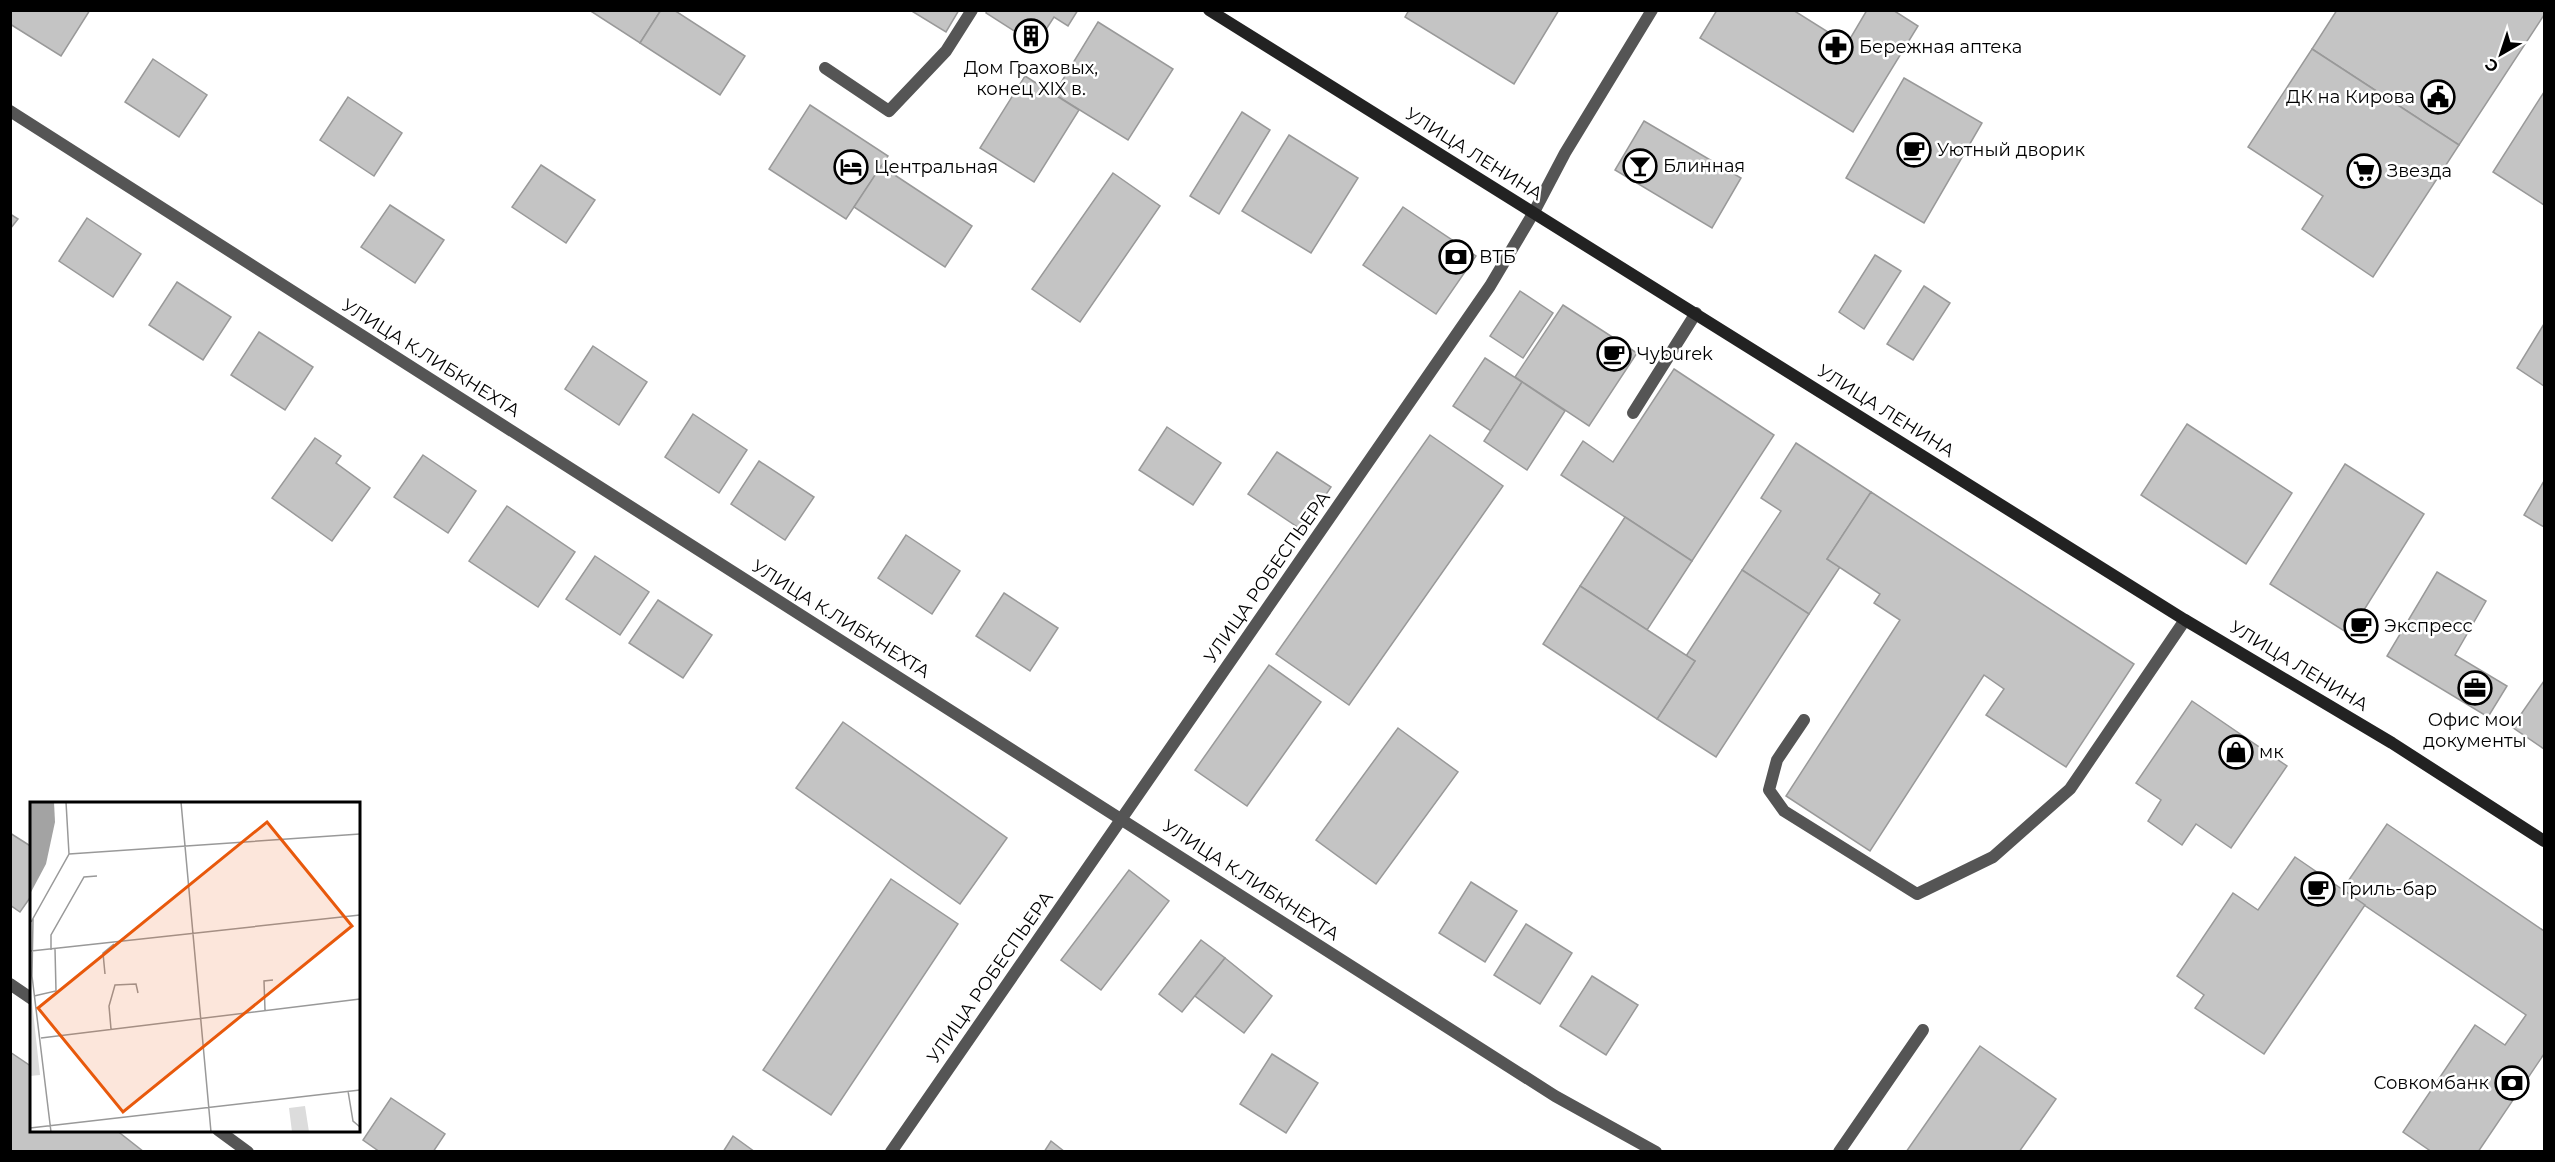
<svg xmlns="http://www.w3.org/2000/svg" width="2555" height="1162" viewBox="0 0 2555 1162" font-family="Montserrat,sans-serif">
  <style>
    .building { fill: #c4c4c4; stroke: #999; stroke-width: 1.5 }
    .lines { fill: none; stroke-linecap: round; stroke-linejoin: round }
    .service { stroke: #555; stroke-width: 12 }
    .minor { stroke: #555; stroke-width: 12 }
    .secondary { stroke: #222; stroke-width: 12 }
    .labels { text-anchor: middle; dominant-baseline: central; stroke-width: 5; stroke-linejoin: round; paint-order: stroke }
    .poi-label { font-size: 18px; fill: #000; stroke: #fff; text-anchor: start }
    .street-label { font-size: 18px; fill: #000; stroke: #fff }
    .inset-road { fill: none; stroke: #999; stroke-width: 1.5 }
    .view { fill: #e8590c; fill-opacity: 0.15; stroke: #e8590c; stroke-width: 3 }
    .inset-edge { fill: none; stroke: #000; stroke-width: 3 }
  </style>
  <rect width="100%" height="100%" fill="#fff"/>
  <g class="building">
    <path d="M 11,10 L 90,10 L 61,56 L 10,24 Z"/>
    <path d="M 589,10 L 661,10 L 640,43 Z"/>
    <path d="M 661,10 L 674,10 L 745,56 L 720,95 L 640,43 Z"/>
    <path d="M 910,10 L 959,10 L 946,32 Z"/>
    <path d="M 987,10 L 1078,10 L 1068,26 L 1054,17 L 1036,45 L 986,13 Z"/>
    <path d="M 1409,10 L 1559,10 L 1514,84 L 1405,17 Z"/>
    <path d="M 1717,10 L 1793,10 L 1847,44 L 1867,10 L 1893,10 L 1918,26 L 1853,132 L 1700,38 Z"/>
    <path d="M 2337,10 L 2544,10 L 2544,15 L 2459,145 L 2312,49 Z"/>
    <path d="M 1098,22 L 1173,69 L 1128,140 L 1054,94 Z"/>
    <path d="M 2312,49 L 2459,145 L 2373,277 L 2302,229 L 2323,196 L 2248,147 Z"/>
    <path d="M 153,59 L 207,95 L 179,137 L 125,102 Z"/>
    <path d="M 1025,76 L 1079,110 L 1034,182 L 980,148 Z"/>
    <path d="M 1904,78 L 1982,123 L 1924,223 L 1846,178 Z"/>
    <path d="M 2544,92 L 2544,205 L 2493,172 Z"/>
    <path d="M 348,97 L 402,133 L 374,176 L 320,140 Z"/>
    <path d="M 810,105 L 888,156 L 846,219 L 769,169 Z"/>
    <path d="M 1242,112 L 1270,130 L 1219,214 L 1190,196 Z"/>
    <path d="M 1644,121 L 1741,178 L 1712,228 L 1615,170 Z"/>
    <path d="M 1289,135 L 1358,178 L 1311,253 L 1242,211 Z"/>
    <path d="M 541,165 L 595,200 L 566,243 L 512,207 Z"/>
    <path d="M 881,166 L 972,226 L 945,267 L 854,207 Z"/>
    <path d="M 1113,173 L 1160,206 L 1080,322 L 1032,289 Z"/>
    <path d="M 390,205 L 444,240 L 415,283 L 361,247 Z"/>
    <path d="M 1403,207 L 1476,256 L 1436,314 L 1363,265 Z"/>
    <path d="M 10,214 L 18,219 L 10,229 Z"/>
    <path d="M 87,218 L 141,254 L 113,297 L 59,261 Z"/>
    <path d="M 1875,255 L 1901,271 L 1864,329 L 1839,312 Z"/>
    <path d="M 177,282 L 231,317 L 203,360 L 149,325 Z"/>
    <path d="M 1924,286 L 1950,303 L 1913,360 L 1887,344 Z"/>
    <path d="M 1520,291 L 1553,313 L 1523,358 L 1490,336 Z"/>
    <path d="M 1563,305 L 1637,353 L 1589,426 L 1515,377 Z"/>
    <path d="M 2544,324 L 2544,386 L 2517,368 Z"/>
    <path d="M 259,332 L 313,367 L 285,410 L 231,375 Z"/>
    <path d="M 593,346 L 647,382 L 619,425 L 565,389 Z"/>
    <path d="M 1485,358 L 1522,382 L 1491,431 L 1453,406 Z"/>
    <path d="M 1674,369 L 1774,435 L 1692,561 L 1561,475 L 1583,441 L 1613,462 Z"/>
    <path d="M 1522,382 L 1565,411 L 1527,470 L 1484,441 Z"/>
    <path d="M 693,414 L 747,450 L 719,493 L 665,457 Z"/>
    <path d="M 2187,424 L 2292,493 L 2246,564 L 2141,495 Z"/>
    <path d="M 1167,427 L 1221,463 L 1193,505 L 1139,470 Z"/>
    <path d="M 1430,435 L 1503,486 L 1349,705 L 1276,654 Z"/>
    <path d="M 315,438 L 341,456 L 336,463 L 370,488 L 332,541 L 272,498 Z"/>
    <path d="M 1796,443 L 1871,492 L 1827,559 L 1840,567 L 1809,614 L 1742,570 L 1781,511 L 1761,498 Z"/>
    <path d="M 1277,452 L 1331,487 L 1302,530 L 1248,494 Z"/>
    <path d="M 423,455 L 476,491 L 448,533 L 394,497 Z"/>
    <path d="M 759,461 L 814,497 L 785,540 L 731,504 Z"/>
    <path d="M 2345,464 L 2424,514 L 2349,634 L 2270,584 Z"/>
    <path d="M 2544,481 L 2544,527 L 2524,515 Z"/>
    <path d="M 1871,492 L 2134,664 L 2066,767 L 1986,715 L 2004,689 L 1984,675 L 1870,851 L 1786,796 L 1900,620 L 1874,603 L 1880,594 L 1827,559 Z"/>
    <path d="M 507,506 L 575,552 L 538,607 L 469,561 Z"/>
    <path d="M 1625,517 L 1692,561 L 1647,630 L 1580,586 Z"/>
    <path d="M 906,535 L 960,571 L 932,614 L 878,578 Z"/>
    <path d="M 595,556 L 649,592 L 620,635 L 566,599 Z"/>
    <path d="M 1742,570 L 1809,614 L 1716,757 L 1657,719 L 1695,661 L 1686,656 Z"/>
    <path d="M 2437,572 L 2486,601 L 2455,655 L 2507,686 L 2488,717 L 2387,656 Z"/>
    <path d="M 1580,586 L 1695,661 L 1657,719 L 1543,644 Z"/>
    <path d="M 1004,593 L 1058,628 L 1030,671 L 976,636 Z"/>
    <path d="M 658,600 L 712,635 L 683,678 L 629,643 Z"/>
    <path d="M 1269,665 L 1321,702 L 1247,806 L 1195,770 Z"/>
    <path d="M 2544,681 L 2544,749 L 2512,727 Z"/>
    <path d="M 2192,701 L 2287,766 L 2231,848 L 2196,824 L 2182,845 L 2148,821 L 2161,800 L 2136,783 Z"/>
    <path d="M 843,722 L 1007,838 L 960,904 L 796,788 Z"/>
    <path d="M 1398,728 L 1458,772 L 1376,884 L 1316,840 Z"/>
    <path d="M 2387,824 L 2544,931 L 2544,1054 L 2478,1152 L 2432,1152 L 2403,1132 L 2475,1025 L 2505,1045 L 2526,1015 L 2342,890 Z"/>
    <path d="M 10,833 L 32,847 L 32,895 L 20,912 L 10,905 Z"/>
    <path d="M 2295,857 L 2365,905 L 2264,1054 L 2195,1008 L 2204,995 L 2177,976 L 2233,893 L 2258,910 Z"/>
    <path d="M 1129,870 L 1169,901 L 1101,990 L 1061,960 Z"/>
    <path d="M 891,879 L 958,924 L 831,1115 L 763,1070 Z"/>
    <path d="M 1471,882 L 1517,911 L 1485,962 L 1439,933 Z"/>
    <path d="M 1526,924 L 1572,953 L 1540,1004 L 1494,975 Z"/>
    <path d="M 1201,940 L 1225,958 L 1182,1012 L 1159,994 Z"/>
    <path d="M 1225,958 L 1272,996 L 1244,1033 L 1195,996 Z"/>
    <path d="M 1592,976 L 1638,1005 L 1606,1055 L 1560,1026 Z"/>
    <path d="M 1980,1046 L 2056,1099 L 2019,1152 L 1906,1152 Z"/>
    <path d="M 10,1052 L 32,1067 L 32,1130 L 116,1130 L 144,1152 L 10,1152 Z"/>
    <path d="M 1272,1054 L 1318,1083 L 1286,1133 L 1240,1104 Z"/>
    <path d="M 391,1098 L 445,1134 L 433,1152 L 380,1152 L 363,1140 Z"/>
    <path d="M 733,1136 L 755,1152 L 723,1152 Z"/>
    <path d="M 1051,1141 L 1065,1152 L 1044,1152 Z"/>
  </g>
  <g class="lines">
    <g class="service">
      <path d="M 825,68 L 889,111 L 946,51 L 972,10"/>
      <path d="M 1633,413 L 1696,313"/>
      <path d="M 1804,720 L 1777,760 L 1769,790 L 1784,811 L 1917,894 L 1993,857 L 2070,789 L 2185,620"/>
      <path d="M 1839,1152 L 1923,1030"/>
    </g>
    <g class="minor">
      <path d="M 10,111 L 1555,1096 L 1656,1152"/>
      <path d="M 10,984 L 32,999"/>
      <path d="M 218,1130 L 248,1152"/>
      <path d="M 891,1152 L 1490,286 L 1534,212 L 1565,153 L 1652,10"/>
    </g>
    <path class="secondary" d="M 1209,10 L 2185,620 L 2392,743 L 2544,841"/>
  </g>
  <defs>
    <g id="building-ring" transform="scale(1.725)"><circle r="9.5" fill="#fff" stroke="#000" stroke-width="1.5"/><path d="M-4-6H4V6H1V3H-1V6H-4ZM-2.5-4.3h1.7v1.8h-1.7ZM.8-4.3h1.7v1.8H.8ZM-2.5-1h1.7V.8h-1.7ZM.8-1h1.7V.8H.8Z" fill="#000"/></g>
    <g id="pharmacy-ring" transform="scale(1.725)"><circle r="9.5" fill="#fff" stroke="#000" stroke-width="1.5"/><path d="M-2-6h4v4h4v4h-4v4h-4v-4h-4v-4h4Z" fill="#000"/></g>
    <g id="civic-ring" transform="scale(1.725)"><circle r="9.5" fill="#fff" stroke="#000" stroke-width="1.5"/><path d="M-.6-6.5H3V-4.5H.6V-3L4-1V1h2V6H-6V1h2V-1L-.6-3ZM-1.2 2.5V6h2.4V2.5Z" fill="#000"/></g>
    <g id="cafe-ring" transform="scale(1.725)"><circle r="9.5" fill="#fff" stroke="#000" stroke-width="1.5"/><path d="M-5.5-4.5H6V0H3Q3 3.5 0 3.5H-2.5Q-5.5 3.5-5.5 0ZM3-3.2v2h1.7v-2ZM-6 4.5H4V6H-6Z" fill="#000"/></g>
    <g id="bar-ring" transform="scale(1.725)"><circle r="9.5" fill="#fff" stroke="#000" stroke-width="1.5"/><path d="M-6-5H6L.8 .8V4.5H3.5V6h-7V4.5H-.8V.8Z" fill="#000"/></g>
    <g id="hotel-ring" transform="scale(1.725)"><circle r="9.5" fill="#fff" stroke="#000" stroke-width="1.5"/><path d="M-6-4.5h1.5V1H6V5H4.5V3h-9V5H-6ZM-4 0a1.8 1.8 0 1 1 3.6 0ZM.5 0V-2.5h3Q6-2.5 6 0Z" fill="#000"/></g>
    <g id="supermarket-ring" transform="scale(1.725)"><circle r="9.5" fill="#fff" stroke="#000" stroke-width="1.5"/><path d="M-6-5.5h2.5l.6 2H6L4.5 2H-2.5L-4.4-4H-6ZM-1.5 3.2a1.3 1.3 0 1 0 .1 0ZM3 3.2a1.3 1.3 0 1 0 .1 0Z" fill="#000"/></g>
    <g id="bank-ring" transform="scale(1.725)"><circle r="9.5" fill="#fff" stroke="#000" stroke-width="1.5"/><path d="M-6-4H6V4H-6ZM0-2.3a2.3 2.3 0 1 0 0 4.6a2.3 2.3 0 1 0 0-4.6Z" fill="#000"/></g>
    <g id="office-ring" transform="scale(1.725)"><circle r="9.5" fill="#fff" stroke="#000" stroke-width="1.5"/><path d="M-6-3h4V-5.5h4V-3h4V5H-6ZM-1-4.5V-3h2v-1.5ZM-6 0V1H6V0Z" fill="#000"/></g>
    <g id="shop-ring" transform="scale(1.725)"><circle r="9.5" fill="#fff" stroke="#000" stroke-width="1.5"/><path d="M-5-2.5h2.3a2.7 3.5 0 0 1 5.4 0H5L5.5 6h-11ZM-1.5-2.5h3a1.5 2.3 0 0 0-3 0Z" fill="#000"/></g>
  </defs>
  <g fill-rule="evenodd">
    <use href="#building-ring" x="1031" y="36"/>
    <use href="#pharmacy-ring" x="1836" y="47"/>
    <use href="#civic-ring" x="2438" y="97"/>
    <use href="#cafe-ring" x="1914" y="150"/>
    <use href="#bar-ring" x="1640" y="166"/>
    <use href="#hotel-ring" x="851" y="167"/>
    <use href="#supermarket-ring" x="2364" y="171"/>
    <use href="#bank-ring" x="1456" y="257"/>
    <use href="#cafe-ring" x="1614" y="354"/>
    <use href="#cafe-ring" x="2361" y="626"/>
    <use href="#office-ring" x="2475" y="688"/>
    <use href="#shop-ring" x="2236" y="752"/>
    <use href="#cafe-ring" x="2318" y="889"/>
    <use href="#bank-ring" x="2512" y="1083"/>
  </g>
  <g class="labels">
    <g class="poi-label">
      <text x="1859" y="47">Бережная аптека</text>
      <text x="1031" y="68" text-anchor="middle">Дом Граховых,<tspan x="1031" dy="21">конец XIX в.</tspan></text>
      <text x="2415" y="97" text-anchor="end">ДК на Кирова</text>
      <text x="1937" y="150">Уютный дворик</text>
      <text x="1663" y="166">Блинная</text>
      <text x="874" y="167">Центральная</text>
      <text x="2387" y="171">Звезда</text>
      <text x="1479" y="257">ВТБ</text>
      <text x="1637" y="354">Чуburek</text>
      <text x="2384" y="626">Экспресс</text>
      <text x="2475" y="720" text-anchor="middle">Офис мои<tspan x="2475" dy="21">документы</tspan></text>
      <text x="2259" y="752">мк</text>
      <text x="2341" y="889">Гриль-бар</text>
      <text x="2489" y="1083" text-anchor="end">Совкомбанк</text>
    </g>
    <g class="street-label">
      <text transform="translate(1474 154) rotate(32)">УЛИЦА ЛЕНИНА</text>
      <text transform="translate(431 358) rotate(32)">УЛИЦА К.ЛИБКНЕХТА</text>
      <text transform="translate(1886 411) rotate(32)">УЛИЦА ЛЕНИНА</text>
      <text transform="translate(1267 577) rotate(-55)">УЛИЦА РОБЕСПЬЕРА</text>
      <text transform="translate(841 619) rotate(32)">УЛИЦА К.ЛИБКНЕХТА</text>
      <text transform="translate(2299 666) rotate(31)">УЛИЦА ЛЕНИНА</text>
      <text transform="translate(1251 880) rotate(33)">УЛИЦА К.ЛИБКНЕХТА</text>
      <text transform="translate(990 977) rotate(-55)">УЛИЦА РОБЕСПЬЕРА</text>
    </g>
  </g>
  <g transform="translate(30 802)">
    <rect width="330" height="330" fill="#fff"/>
    <path d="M 0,182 L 10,273 L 0,274 ZM 275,304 L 279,330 L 262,330 L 259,306 Z" fill="#dcdcdc"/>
    <path d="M 0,0 L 24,0 L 25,20 L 16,62 L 0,92 Z" fill="#a3a3a3"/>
    <path class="inset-road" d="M 151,0 L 181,330M 39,52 L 330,32M 3,117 L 2,174 L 21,330M 1,120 L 39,52 L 36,0M 21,148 L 21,133 L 54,75 L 67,74M 1,149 L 330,113M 75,172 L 73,151 L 84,142M 4,194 L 26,189 L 25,147M 235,208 L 234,179 L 243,178M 81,227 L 79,204 L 85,183 L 106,182 L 108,191M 11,236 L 330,197M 318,289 L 323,319 L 330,325M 0,326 L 330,288"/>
    <path class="view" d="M 237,20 L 322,124 L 93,310 L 8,206 Z"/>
    <rect width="330" height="330" class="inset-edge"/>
  </g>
  <rect width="2555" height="1162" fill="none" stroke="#000000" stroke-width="24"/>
  <g transform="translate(2501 54) rotate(219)" stroke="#ffffff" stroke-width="4.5" paint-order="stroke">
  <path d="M0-4.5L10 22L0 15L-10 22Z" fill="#000000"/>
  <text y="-9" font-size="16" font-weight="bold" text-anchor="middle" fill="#000000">С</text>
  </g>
</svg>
